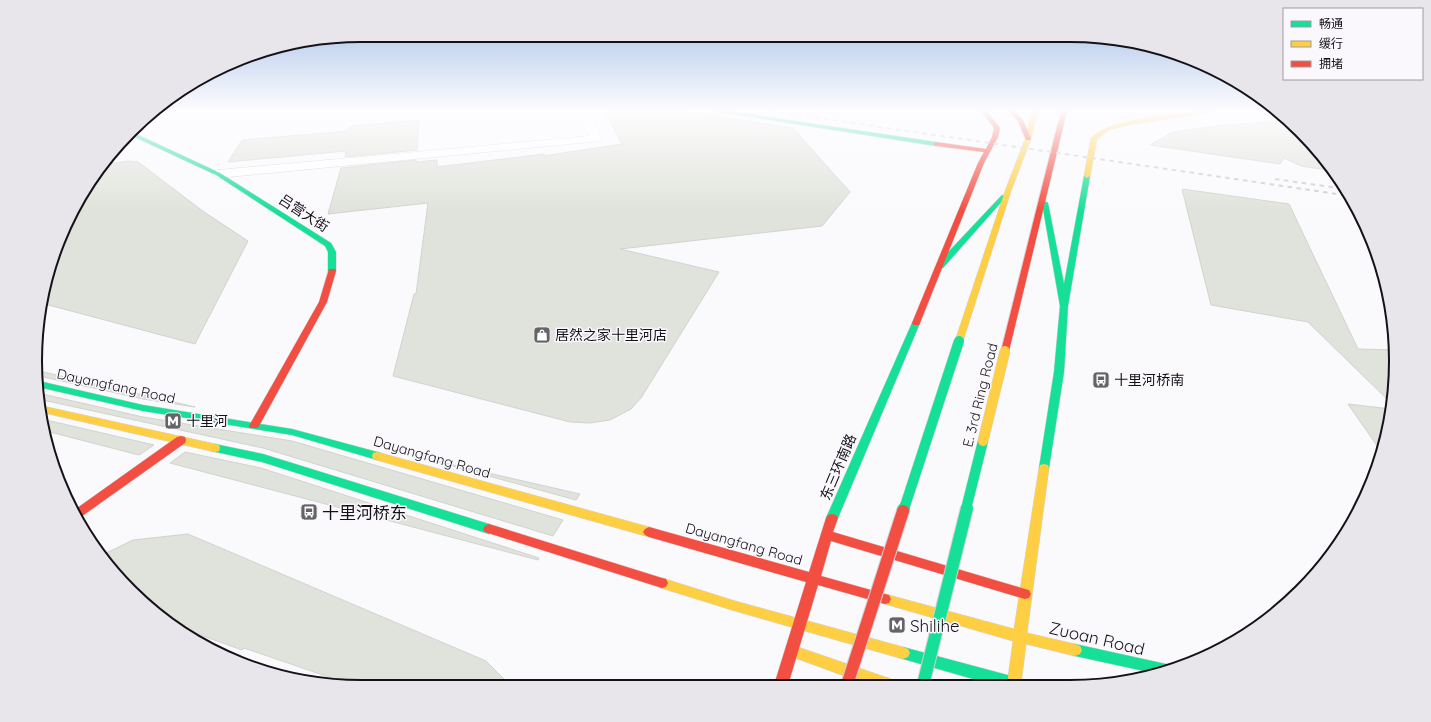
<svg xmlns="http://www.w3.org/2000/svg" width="1431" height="722" viewBox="0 0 1431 722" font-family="Quicksand,'Noto Sans SC',sans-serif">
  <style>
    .building { fill: #e0e3db; stroke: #d1d3cf }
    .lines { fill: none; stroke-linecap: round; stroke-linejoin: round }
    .street-casing { stroke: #d2d0d6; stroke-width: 1 }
    .fast-casing { stroke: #d2d0d6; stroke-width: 1 }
    .slow-casing { stroke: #d2d0d6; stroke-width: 1 }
    .jam-casing { stroke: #d2d0d6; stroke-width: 1 }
    .street { fill: #fefeff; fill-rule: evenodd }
    .fast { fill: #16e098; fill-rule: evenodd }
    .slow { fill: #ffcf43; fill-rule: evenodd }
    .jam { fill: #f24e42; fill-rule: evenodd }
    .rail { stroke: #cdcccd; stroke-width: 2; stroke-dasharray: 4.5 4.5; stroke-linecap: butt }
    .fast-bridge-far1-casing { stroke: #d2d0d6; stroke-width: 11; stroke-linecap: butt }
    .fast-bridge-casing { stroke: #d2d0d6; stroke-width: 14; stroke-linecap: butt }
    .slow-bridge-casing { stroke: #d2d0d6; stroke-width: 11; stroke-linecap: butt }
    .jam-bridge-casing { stroke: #d2d0d6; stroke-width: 14; stroke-linecap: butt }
    .fast-bridge-far1 { stroke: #16e098; stroke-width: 10 }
    .fast-bridge { stroke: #16e098; stroke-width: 12 }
    .slow-bridge { stroke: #ffcf43; stroke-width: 10 }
    .jam-bridge { stroke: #f24e42; stroke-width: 12 }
    .labels { text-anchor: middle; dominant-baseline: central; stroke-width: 3; stroke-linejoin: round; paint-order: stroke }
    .street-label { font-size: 14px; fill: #151119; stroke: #faf8fd }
    .poi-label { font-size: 14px; fill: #151119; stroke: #faf8fd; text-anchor: start }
    .near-poi-label { font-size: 17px; fill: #151119; stroke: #faf8fd; text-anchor: start }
    .near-street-label { font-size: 17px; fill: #151119; stroke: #faf8fd }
    .rim { fill: none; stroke: #151119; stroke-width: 2 }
  </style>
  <rect width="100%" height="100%" fill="#faf9fc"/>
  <g class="building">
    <path d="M 604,111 L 680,111 L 793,128 L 850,192 L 822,226 L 620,249 L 719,272 L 641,398 L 631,409 L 610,420 L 590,423 L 570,422 L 393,376 L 414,294 L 416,294 L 428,203 L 328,214 L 341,168 L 416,160 L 416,162 L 437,160 L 437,167 L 544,154 L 544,156 L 622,144 Z"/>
    <path d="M 419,120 L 417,150 L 345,157 L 346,151 L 228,162 L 242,140 L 349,131 L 350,126 Z"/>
    <path d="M 1289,121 L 1315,146 L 1333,171 L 1301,166 L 1284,158 L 1280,164 L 1150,145 L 1173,132 L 1224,125 Z"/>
    <path d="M 128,161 L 138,162 L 204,212 L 248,241 L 195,344 L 41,303 L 41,297 L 79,198 L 102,165 Z"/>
    <path d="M 1182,189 L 1289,204 L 1358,349 L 1394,350 L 1395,382 L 1392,404 L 1308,322 L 1211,305 Z"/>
    <path d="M 39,371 L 195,407 L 143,399 L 39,376 Z"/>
    <path d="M 38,393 L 143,417 L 292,441 L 563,520 L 553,536 L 263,448 L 38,399 Z"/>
    <path d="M 1348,404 L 1391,409 L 1385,445 L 1382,453 Z"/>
    <path d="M 42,419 L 154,445 L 139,455 L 46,431 Z"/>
    <path d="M 185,452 L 261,468 L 539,558 L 538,560 L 170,463 Z"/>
    <path d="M 423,458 L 580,494 L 576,500 Z"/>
    <path d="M 188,534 L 486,661 L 511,686 L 355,686 L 244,648 L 242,650 L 181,628 L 130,591 L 104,554 L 133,540 Z"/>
  </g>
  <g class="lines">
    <g class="street-casing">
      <path id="street" d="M 577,111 L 587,111 L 603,139 L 601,141 L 218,178 L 214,177 L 212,174 L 214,171 L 218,170 L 590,136 Z"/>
    </g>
    <g class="fast-casing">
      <g id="fast">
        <path d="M 713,111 L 728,111 L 936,142 L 939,144 L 936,146 Z"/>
        <path d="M 132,132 L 220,173 L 331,243 L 336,252 L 336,271 L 332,273 L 328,271 L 328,252 L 325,246 L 216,175 L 128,134 Z"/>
        <path d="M 1087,174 L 1090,176 L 1068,306 L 1064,372 L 1049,468 L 1048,471 L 1040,471 L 1039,468 L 1054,372 L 1060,306 L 1042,203 L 1045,201 L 1048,203 L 1064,284 L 1084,176 Z"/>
        <path d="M 1003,195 L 1005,196 L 1005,198 L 943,268 L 937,268 L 937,264 L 1001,196 Z"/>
        <path d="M 916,320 L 920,323 L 838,518 L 836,521 L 832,522 L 828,521 L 826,518 L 912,323 Z"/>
        <path d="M 39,381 L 143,405 L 292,429 L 381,453 L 382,456 L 381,459 L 377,460 L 292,435 L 143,411 L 38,387 Z"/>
        <path d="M 215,444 L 263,454 L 489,524 L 493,526 L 495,529 L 493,532 L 489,534 L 262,462 L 211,451 L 210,448 L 211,445 Z"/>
        <path d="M 1075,644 L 1166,664 L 1171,666 L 1172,668 L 1153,673 L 1075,656 L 1070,654 L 1068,650 L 1070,646 Z"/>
        <path d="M 903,647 L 1015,677 L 1020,679 L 1022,684 L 994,685 L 903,659 L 898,657 L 896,653 L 898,649 Z"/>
      </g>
    </g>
    <g class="slow-casing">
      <g id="slow">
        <path d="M 1032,111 L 1038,111 L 1031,139 L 1011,191 L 963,341 L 959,344 L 956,343 L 955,341 L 1005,191 L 1025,139 Z"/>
        <path d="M 1203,111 L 1219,111 L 1129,125 L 1109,130 L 1097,139 L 1090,176 L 1087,178 L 1084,176 L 1091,138 C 1113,117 1173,115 1203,111 Z"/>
        <path d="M 38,405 L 215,444 L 219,445 L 220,448 L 219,451 L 215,452 L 40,412 Z"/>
        <path d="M 377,452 L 649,527 L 653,529 L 655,532 L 653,535 L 649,537 L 373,459 L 372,456 L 373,453 Z"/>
        <path d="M 1044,464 L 1048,465 L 1049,468 L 1027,633 L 1075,644 L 1080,646 L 1082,650 L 1080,654 L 1075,656 L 1026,644 L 1021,684 L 1007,685 L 1013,641 L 885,604 L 881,603 L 879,599 L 881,595 L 885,594 L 1014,629 L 1039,468 L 1040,465 Z"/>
        <path d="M 662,578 L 735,601 L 903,647 L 908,649 L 910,653 L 908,657 L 903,659 L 735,611 L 658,587 L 656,583 L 658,579 Z"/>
        <path d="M 792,645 L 888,678 L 893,680 L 895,685 L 869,685 L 787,655 L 785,651 L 787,647 Z"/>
      </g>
    </g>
    <g class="jam-casing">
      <g id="jam">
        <path d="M 981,111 L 987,111 L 1000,128 L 998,137 L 984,163 L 920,323 L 919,325 L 913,325 L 912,323 L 978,163 L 984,152 L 936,146 L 933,144 L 936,142 L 986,149 L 992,137 L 994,128 Z"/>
        <path d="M 1008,111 L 1014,111 L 1023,120 L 1031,139 L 1030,140 L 1026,140 L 1018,121 Z"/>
        <path d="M 1061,111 L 1067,111 L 1009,351 L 1005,354 L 1001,351 Z"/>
        <path d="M 329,269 L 335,269 L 336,271 L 327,302 L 259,426 L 258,428 L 250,428 L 249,426 L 319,302 Z"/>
        <path d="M 181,436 L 185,437 L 186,440 L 185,443 L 78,519 L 73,511 L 177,437 Z"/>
        <path d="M 832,514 L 836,515 L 838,518 L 833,532 L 1025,589 L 1029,590 L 1031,594 L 1029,598 L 1025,599 L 831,541 L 821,576 L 885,594 L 889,595 L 891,599 L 889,603 L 885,604 L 818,585 L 788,685 L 774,685 L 806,582 L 649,537 L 645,535 L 643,532 L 645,529 L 649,527 L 809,572 L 826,518 L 828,515 Z"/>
        <path d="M 489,524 L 662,578 L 666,579 L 668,583 L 666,587 L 662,588 L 485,532 L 483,529 L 485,526 Z"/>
      </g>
    </g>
    <use href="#street" class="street"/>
    <use href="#fast" class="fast"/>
    <use href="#slow" class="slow"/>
    <use href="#jam" class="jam"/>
    <g class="rail">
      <path d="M 771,111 L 1351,196"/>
      <path d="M 1275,179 L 1346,189"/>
    </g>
    <g class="fast-bridge-far1-casing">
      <g id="fast-bridge-far1">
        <path d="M 904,509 L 959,341"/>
        <path d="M 966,509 L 983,441"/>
      </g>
    </g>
    <g class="fast-bridge-casing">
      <g id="fast-bridge">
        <path d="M 903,511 L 904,508"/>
        <path d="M 923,685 L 967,508"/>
      </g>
    </g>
    <g class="slow-bridge-casing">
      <path id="slow-bridge" d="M 983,441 L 1005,351"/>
    </g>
    <g class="jam-bridge-casing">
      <path id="jam-bridge" d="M 847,685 L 903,511"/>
    </g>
    <use href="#fast-bridge-far1" class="fast-bridge-far1"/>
    <use href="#fast-bridge" class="fast-bridge"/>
    <use href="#slow-bridge" class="slow-bridge"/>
    <use href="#jam-bridge" class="jam-bridge"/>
  </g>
  <linearGradient id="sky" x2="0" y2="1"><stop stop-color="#a1bce7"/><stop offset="0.52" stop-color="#fdfcfe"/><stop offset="1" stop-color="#fdfcfe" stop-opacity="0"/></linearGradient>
  <rect width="1431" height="212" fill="url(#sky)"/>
  <defs>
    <g id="shop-square" transform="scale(0.9)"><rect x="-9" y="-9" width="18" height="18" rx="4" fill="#656268" stroke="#faf8fd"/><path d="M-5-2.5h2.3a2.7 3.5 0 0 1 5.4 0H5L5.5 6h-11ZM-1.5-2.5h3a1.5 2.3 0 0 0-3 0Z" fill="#fff"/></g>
    <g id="bus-square" transform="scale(0.9)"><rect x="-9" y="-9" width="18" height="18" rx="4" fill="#656268" stroke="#faf8fd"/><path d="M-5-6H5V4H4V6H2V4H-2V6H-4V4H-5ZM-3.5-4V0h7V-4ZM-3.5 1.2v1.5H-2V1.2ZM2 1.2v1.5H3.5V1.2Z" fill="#fff"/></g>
    <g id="metro-square" transform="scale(0.9)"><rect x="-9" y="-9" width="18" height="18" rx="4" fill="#656268" stroke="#faf8fd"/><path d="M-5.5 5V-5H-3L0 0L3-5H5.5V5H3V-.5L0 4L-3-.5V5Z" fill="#fff"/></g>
  </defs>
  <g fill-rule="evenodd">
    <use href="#shop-square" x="542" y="335"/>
    <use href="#bus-square" x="1101" y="380"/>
    <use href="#metro-square" x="173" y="421"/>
    <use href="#bus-square" x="309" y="512"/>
    <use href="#metro-square" x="897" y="625"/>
  </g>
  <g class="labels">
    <g class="street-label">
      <text transform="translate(304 213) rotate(33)">吕营大街</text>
      <text transform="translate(116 386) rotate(12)">Dayangfang Road</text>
      <text transform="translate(980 395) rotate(-76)">E. 3rd Ring Road</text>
      <text transform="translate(432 457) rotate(16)">Dayangfang Road</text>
      <text transform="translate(838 467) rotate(-67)">东三环南路</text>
      <text transform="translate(744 544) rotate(16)">Dayangfang Road</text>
    </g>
    <g class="poi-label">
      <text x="555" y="335">居然之家十里河店</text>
      <text x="1114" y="380">十里河桥南</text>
      <text x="186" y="421">十里河</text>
    </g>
    <g class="near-poi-label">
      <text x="322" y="512">十里河桥东</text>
      <text x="910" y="625">Shilihe</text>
    </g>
    <g class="near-street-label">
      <text transform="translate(1097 638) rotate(13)">Zuoan Road</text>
    </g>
  </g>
  <path d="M0 0H1431V722H0ZM361 42H1070A319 319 0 0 1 1389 361V361A319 319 0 0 1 1070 680H361A319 319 0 0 1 42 361V361A319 319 0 0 1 361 42Z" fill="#e8e6eb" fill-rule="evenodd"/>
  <path class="rim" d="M361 42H1070A319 319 0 0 1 1389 361V361A319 319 0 0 1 1070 680H361A319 319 0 0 1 42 361V361A319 319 0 0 1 361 42Z"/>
  <rect x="1283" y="8" width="140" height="72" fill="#faf8fd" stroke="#9e9ca2"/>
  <rect x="1291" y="21" width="20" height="6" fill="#16e098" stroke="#9e9ca2"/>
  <text x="1319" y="28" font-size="12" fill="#151119">畅通</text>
  <rect x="1291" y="41" width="20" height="6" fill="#ffcf43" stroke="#9e9ca2"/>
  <text x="1319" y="48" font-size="12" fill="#151119">缓行</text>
  <rect x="1291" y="61" width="20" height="6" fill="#f24e42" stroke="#9e9ca2"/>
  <text x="1319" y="68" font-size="12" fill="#151119">拥堵</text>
</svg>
